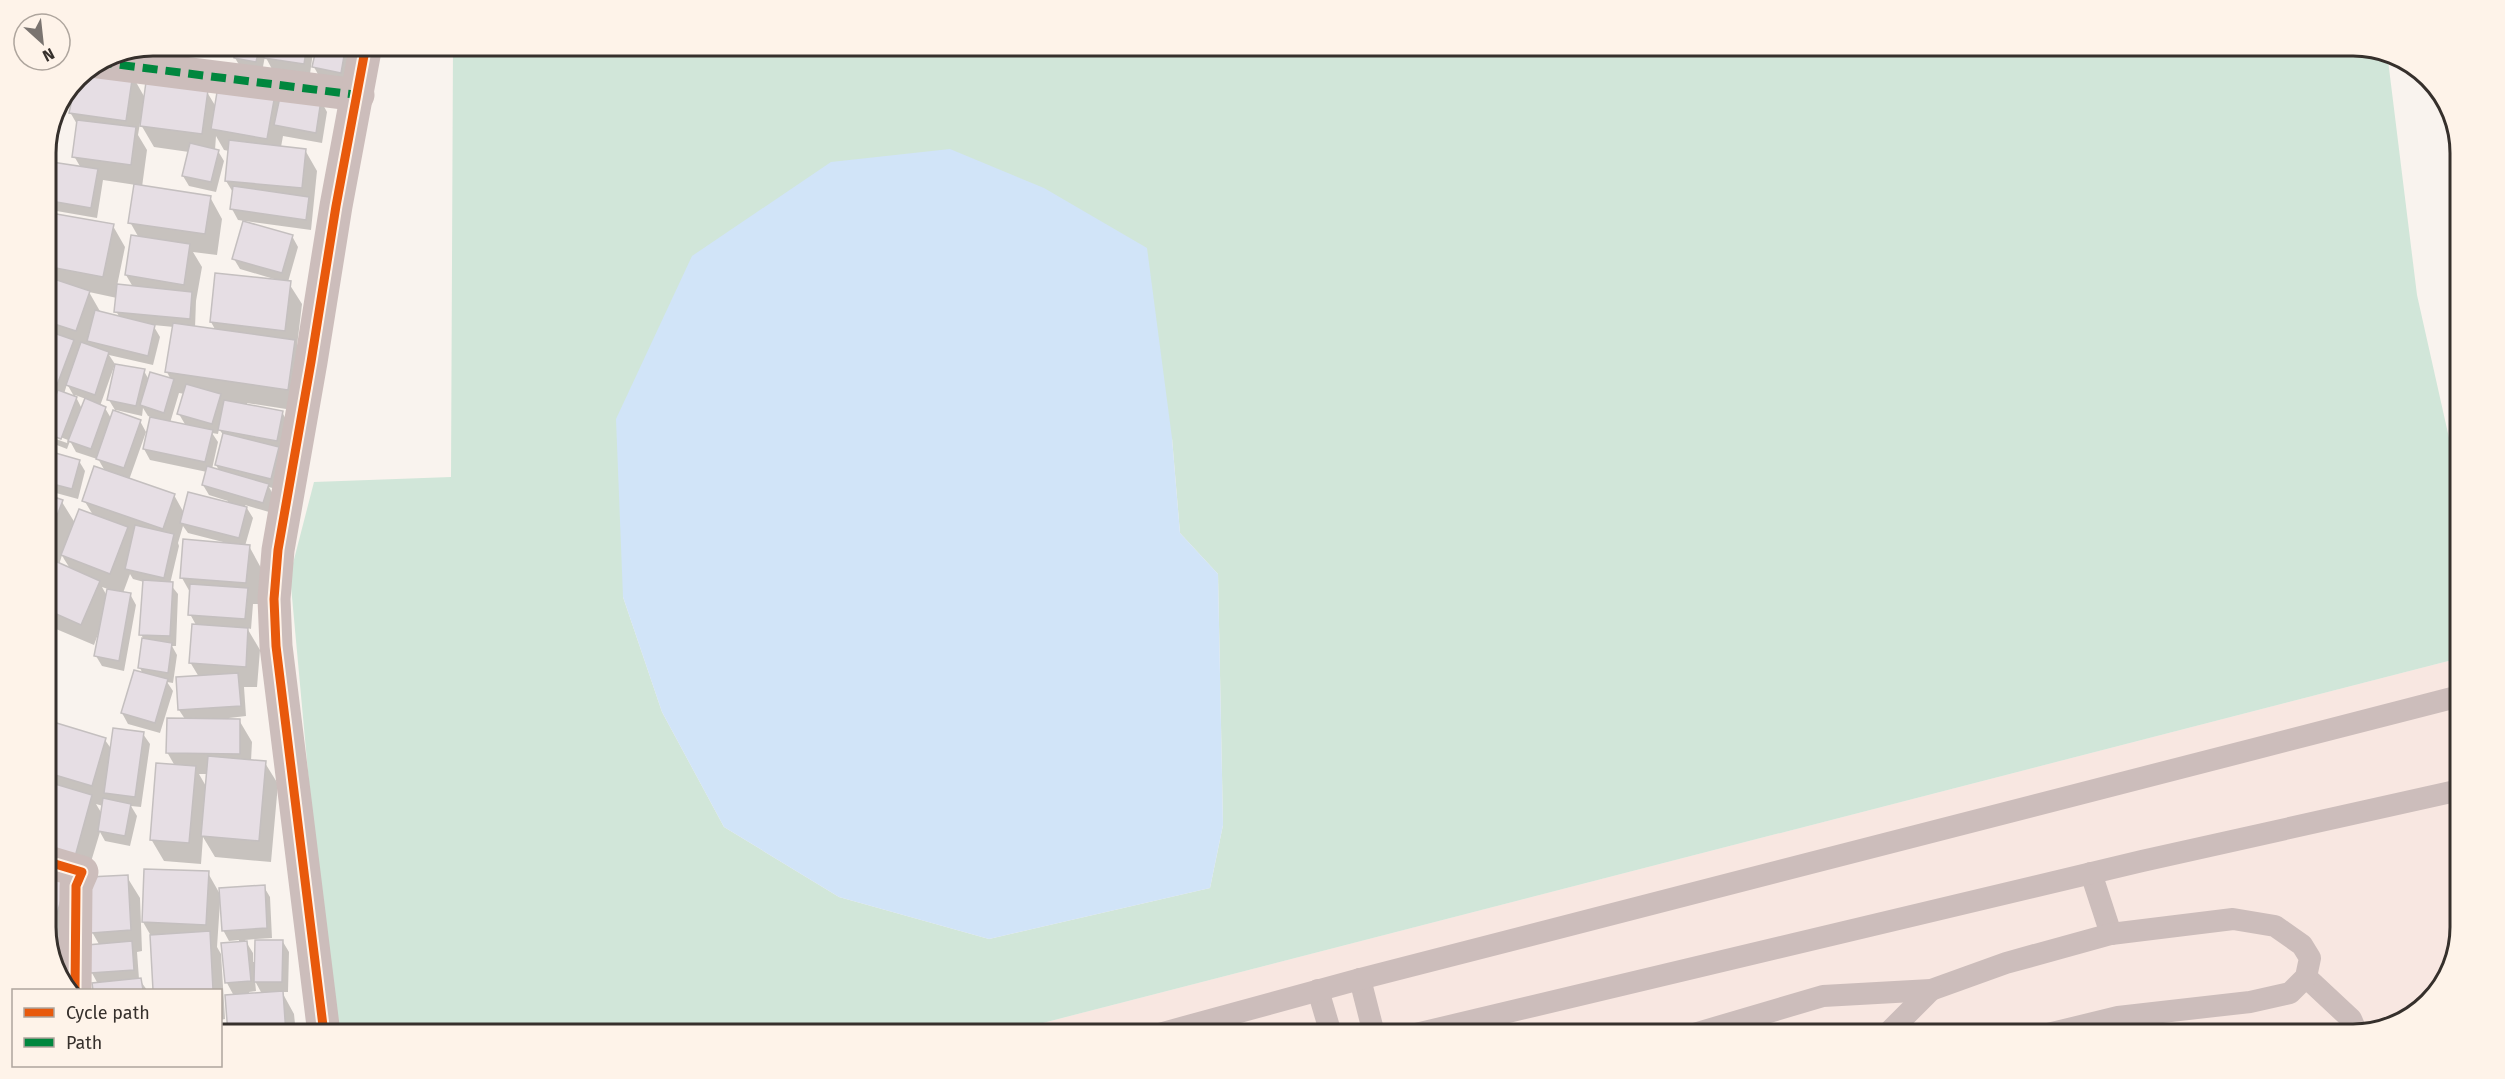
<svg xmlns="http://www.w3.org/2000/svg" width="2505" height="1079" viewBox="0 0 2505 1079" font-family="'Fira Sans',sans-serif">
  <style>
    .commercial { fill: #f8e7e1 }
    .green { fill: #d1e6d9; fill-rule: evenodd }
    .water { fill: #d1e4f8 }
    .shadow { fill: #0003; fill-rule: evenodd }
    .building { fill: #e6dee4; stroke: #c4bfbf; stroke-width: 1.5 }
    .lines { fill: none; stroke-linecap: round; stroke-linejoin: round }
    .lane { stroke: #ccbdbb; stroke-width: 22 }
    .street { stroke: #ccbdbb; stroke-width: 33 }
    .quiet { stroke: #00873e; stroke-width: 8; stroke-dasharray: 15 8; stroke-linecap: butt }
    .cycleway-casing { stroke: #fef3e9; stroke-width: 13 }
    .cycleway { stroke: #e8590c; stroke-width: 9 }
    .rim { fill: none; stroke: #36302c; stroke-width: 3 }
  </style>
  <rect width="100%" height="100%" fill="#f9f3ee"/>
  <path class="commercial" d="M 2460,658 L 2460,927 L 2452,967 L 2413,1016 L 2353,1034 L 1000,1034 Z"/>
  <path class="green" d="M 453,45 L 2353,45 L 2387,52 L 2417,295 L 2460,487 L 2460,658 L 1000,1034 L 332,1034 L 290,575 L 314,482 L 451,477 ZM 1172,438 L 1180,533 L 1218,574 L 1223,825 L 1210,888 L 989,939 L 839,897 L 724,827 L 662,712 L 623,597 Z"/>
  <path class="water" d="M 950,149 L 1044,188 L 1147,248 L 1172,438 L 1180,533 L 1218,574 L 1223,825 L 1210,888 L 989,939 L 839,897 L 724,827 L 662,712 L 623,597 L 616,419 L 692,256 L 831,162 Z"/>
  <g class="shadow">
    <path d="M 161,45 L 192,45 L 191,52 L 163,48 Z"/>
    <path d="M 199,45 L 231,45 L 230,55 L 202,51 Z"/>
    <path d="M 238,45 L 314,45 L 310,74 L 272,69 L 265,56 L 262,72 L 241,68 L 235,58 Z"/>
    <path d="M 318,45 L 353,45 L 346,83 L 320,78 L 314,67 Z"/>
    <path d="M 88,69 L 132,75 L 145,98 L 207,92 L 216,107 L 220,81 L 321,101 L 327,112 L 322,143 L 283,136 L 281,147 L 305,150 L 317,171 L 311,230 L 245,221 L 245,223 L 292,236 L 298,247 L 288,282 L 302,304 L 297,346 L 299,411 L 247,403 L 247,406 L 282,412 L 288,423 L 276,489 L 269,487 L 274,496 L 269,512 L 245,505 L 253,518 L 245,546 L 249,546 L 261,568 L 258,604 L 253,604 L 251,629 L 247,628 L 260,650 L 257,687 L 244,687 L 246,716 L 229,718 L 229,720 L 239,720 L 252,742 L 251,761 L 265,763 L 278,784 L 271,862 L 215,857 L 203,837 L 201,864 L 164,861 L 151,839 L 175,766 L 167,752 L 185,719 L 179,710 L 199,677 L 190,662 L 196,625 L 190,614 L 191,594 L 182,578 L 223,542 L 188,533 L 183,526 L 178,543 L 179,546 L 170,584 L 178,594 L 176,646 L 172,646 L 177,655 L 173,683 L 167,682 L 173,691 L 160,733 L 128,724 L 122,713 L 143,674 L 140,668 L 144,640 L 141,634 L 144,582 L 133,579 L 130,574 L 123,593 L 130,594 L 136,605 L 124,671 L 102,666 L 96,656 L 98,634 L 94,645 L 49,626 L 45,619 L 45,586 L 54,567 L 45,563 L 45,495 L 62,502 L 75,523 L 93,515 L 84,500 L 105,471 L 97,457 L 97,459 L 76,452 L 70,441 L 67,449 L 49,442 L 45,435 L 45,214 L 113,226 L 125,247 L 117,286 L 133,287 L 126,275 L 139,238 L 130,222 L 136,185 L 103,180 L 97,218 L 45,209 L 45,162 L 81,168 L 74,156 L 78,126 L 70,112 L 76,78 ZM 140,123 L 154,147 L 189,152 L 183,176 L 189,186 L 216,192 L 224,161 L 218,151 L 215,150 L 216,136 L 224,150 L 229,151 L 226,181 L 234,194 L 232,209 L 238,220 L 245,221 L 234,259 L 240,269 L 274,279 L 211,322 L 216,331 L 195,328 L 196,301 L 202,267 L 193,252 L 217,255 L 222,219 L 210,197 L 142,187 L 147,150 L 138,135 ZM 89,292 L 117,298 L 116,311 L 120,318 L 101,313 ZM 153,325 L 174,327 L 167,372 L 171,380 L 149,380 L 144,371 L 109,400 L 115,410 L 112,420 L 105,408 L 100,406 L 115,364 L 109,355 L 153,365 L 160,337 ZM 67,384 L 75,398 L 64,394 ZM 50,390 L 58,393 L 56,400 ZM 179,393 L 185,394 L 179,414 L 186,426 L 170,423 ZM 75,395 L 86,399 L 82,409 ZM 143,408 L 148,416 L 151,417 L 144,449 L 150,460 L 207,472 L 203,485 L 209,495 L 228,501 L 227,503 L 184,513 L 174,495 L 129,480 L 146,432 L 140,421 L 115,412 L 116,410 L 142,416 ZM 219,429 L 224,436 L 216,465 L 220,472 L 212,469 L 218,442 L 212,433 L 218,434 ZM 50,433 L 68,440 L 67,443 L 50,437 ZM 62,555 L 64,559 L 71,570 L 59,565 ZM 102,587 L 108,589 L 107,596 ZM 199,774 L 208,774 L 207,788 Z"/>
    <path d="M 45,452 L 79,461 L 85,471 L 78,499 L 45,490 Z"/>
    <path d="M 143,734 L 150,744 L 141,807 L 131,806 L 137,816 L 130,846 L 105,841 L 100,832 L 84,885 L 45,784 L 45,741 L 105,740 L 112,750 ZM 96,804 L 103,806 L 102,814 Z"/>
    <path d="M 208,873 L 221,896 L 264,887 L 270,897 L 272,938 L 256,939 L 256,942 L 283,942 L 289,952 L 288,992 L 282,992 L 294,1014 L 296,1034 L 229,1034 L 234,996 L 227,983 L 239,943 L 239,940 L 229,941 L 223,930 L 222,902 L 220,902 L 217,947 L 221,954 L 225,1019 L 220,1020 L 220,990 L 154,990 L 151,936 L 143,922 ZM 256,939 L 256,962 L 253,962 L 253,953 L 245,940 ZM 255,981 L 262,994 L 249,995 L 249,992 L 256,991 Z"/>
    <path d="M 127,877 L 140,898 L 142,951 L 137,952 L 139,979 L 147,990 L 94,990 L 94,984 L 98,984 L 92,973 L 100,946 L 92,932 Z"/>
    <path d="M 65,883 L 67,990 L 45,934 Z"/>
  </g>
  <g class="building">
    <path d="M 236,45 L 260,45 L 256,62 L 234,58 Z"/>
    <path d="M 266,45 L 307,45 L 304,64 L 264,58 Z"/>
    <path d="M 317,45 L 346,45 L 341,73 L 312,67 Z"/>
    <path d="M 90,67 L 133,73 L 126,121 L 69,113 L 77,76 Z"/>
    <path d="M 219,80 L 276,89 L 267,139 L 211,129 Z"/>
    <path d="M 146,82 L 208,90 L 202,134 L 140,126 Z"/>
    <path d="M 281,92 L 321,100 L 316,133 L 274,125 Z"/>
    <path d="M 77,120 L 136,127 L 131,165 L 72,157 Z"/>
    <path d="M 229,140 L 306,149 L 302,188 L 225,181 Z"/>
    <path d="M 190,143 L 219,150 L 211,182 L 182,176 Z"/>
    <path d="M 45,161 L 98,169 L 91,208 L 45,200 Z"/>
    <path d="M 134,184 L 211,196 L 205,234 L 128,223 Z"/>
    <path d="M 233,186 L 309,197 L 306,220 L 230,209 Z"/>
    <path d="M 45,212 L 114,224 L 103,277 L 45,266 Z"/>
    <path d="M 243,221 L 293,235 L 282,273 L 232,259 Z"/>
    <path d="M 131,235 L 190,244 L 184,285 L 125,275 Z"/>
    <path d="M 215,273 L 291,281 L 285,331 L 210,322 Z"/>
    <path d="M 45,276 L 90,291 L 76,331 L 45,321 Z"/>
    <path d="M 117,284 L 192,292 L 190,319 L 114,312 Z"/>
    <path d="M 95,310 L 155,325 L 148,356 L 87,341 Z"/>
    <path d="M 173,323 L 295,340 L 288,390 L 165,372 Z"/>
    <path d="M 48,331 L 74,340 L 57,385 L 45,381 L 45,339 Z"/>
    <path d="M 81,342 L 109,352 L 95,395 L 66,385 Z"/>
    <path d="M 115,364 L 145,369 L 136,406 L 107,400 Z"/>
    <path d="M 150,372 L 174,379 L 164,413 L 140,405 Z"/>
    <path d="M 186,384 L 221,394 L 212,424 L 177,414 Z"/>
    <path d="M 45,388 L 52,392 L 45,406 Z"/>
    <path d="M 58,390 L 77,397 L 61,439 L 45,433 L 45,422 Z"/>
    <path d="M 85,398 L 106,407 L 91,449 L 68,441 Z"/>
    <path d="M 224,400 L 283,411 L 277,441 L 218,430 Z"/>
    <path d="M 113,410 L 141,420 L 124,468 L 96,459 Z"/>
    <path d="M 150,417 L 213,430 L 205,462 L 143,449 Z"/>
    <path d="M 223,433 L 279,447 L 271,479 L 215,465 Z"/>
    <path d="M 45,450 L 80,460 L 72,489 L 45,482 Z"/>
    <path d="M 94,466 L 175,494 L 163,529 L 82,501 Z"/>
    <path d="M 207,466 L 269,484 L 263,503 L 202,485 Z"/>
    <path d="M 188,492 L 247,507 L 239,538 L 180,523 Z"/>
    <path d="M 45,494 L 63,500 L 45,547 Z"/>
    <path d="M 79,509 L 128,527 L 110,574 L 61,555 Z"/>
    <path d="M 135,525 L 174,534 L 164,578 L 125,569 Z"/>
    <path d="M 183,539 L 250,545 L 246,583 L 180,578 Z"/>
    <path d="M 55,561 L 100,581 L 81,625 L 45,609 L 45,583 Z"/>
    <path d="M 143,580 L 173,582 L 170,636 L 139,635 Z"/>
    <path d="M 190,584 L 248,588 L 245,619 L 188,615 Z"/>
    <path d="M 107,589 L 131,593 L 119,661 L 94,656 Z"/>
    <path d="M 192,624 L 248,628 L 246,667 L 189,663 Z"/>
    <path d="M 142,638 L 172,643 L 168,673 L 138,668 Z"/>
    <path d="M 134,670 L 168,679 L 155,723 L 121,713 Z"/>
    <path d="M 238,673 L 241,706 L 178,710 L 176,677 Z"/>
    <path d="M 167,718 L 240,719 L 240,754 L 166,753 Z"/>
    <path d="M 50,721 L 106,738 L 92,786 L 45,772 L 45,736 Z"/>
    <path d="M 113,728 L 144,732 L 135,797 L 104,793 Z"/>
    <path d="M 208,756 L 266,761 L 259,841 L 201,836 Z"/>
    <path d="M 156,763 L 196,766 L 189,843 L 150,840 Z"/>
    <path d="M 45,781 L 92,795 L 73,864 L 45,856 Z"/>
    <path d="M 103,798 L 131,804 L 125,836 L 98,831 Z"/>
    <path d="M 144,869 L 209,871 L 206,925 L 142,922 Z"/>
    <path d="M 128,875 L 131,930 L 91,933 L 89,877 Z"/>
    <path d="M 45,876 L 66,882 L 50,939 L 45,934 Z"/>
    <path d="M 265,885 L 267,928 L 222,931 L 219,888 Z"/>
    <path d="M 210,931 L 213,990 L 153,990 L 150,935 Z"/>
    <path d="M 255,940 L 283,940 L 282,982 L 254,982 Z"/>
    <path d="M 132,941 L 134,970 L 90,973 L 87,945 Z"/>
    <path d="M 247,941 L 251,981 L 225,983 L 221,943 Z"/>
    <path d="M 141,978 L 143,990 L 93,990 L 92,983 Z"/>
    <path d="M 283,991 L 286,1034 L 228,1034 L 225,995 Z"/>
    <path d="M 2138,1025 L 2139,1034 L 2104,1034 Z"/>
  </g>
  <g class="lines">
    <g class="lane">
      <path d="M 2091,873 L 2111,934"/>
      <path d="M 2306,977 L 2351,1019 L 2357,1033"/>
      <path d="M 1360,979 L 1374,1034"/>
      <path d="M 1318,990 L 1331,1034"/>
      <path d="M 1159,1034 L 1360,979 L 2460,696"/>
      <path d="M 1416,1034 L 2142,861 L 2460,790"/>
      <path d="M 1694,1034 L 1823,996 L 1931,990 L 2006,963 L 2111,934 L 2233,919 L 2275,926 L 2302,945 L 2310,958 L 2306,977 L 2290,993 L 2250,1002 L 2118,1017 L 2048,1034"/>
      <path d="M 1887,1034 L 1931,990"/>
    </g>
    <g class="street">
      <path d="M 97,62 L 358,95"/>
      <path d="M 45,861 L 82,872 L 76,886 L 75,990"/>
      <path d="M 324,1034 L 276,646 L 274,599 L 278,550 L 311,362 L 336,206 L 366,45"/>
    </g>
    <path class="quiet" d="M 97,62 L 358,95"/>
    <g class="cycleway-casing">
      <g id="cycleway">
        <path d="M 45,861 L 82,872 L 76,886 L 75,990"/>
        <path d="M 324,1034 L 276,646 L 274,599 L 278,550 L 311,362 L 336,206 L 366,45"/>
      </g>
    </g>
    <use href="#cycleway" class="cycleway"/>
  </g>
  <path d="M0 0H2505V1079H0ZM153 56H2353A97 97 0 0 1 2450 153V927A97 97 0 0 1 2353 1024H153A97 97 0 0 1 56 927V153A97 97 0 0 1 153 56Z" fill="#fef3e9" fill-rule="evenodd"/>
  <path class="rim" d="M153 56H2353A97 97 0 0 1 2450 153V927A97 97 0 0 1 2353 1024H153A97 97 0 0 1 56 927V153A97 97 0 0 1 153 56Z"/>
  <rect x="12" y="989" width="210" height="78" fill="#fef3e9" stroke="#aea59d" stroke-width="1.5"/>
  <rect x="24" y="1008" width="30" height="9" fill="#e8590c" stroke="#aea59d" stroke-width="1.5"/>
  <text x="66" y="1019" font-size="18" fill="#36302c">Cycle path</text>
  <rect x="24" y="1038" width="30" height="9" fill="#00873e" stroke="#aea59d" stroke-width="1.5"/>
  <text x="66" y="1049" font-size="18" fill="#36302c">Path</text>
  <g transform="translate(42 42) rotate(153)"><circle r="28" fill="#fef3e9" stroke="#aea59d" stroke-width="1.5"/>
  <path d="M0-4.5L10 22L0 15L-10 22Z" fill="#7a7470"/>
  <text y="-9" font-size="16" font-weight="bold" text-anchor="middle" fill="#36302c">N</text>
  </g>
</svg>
